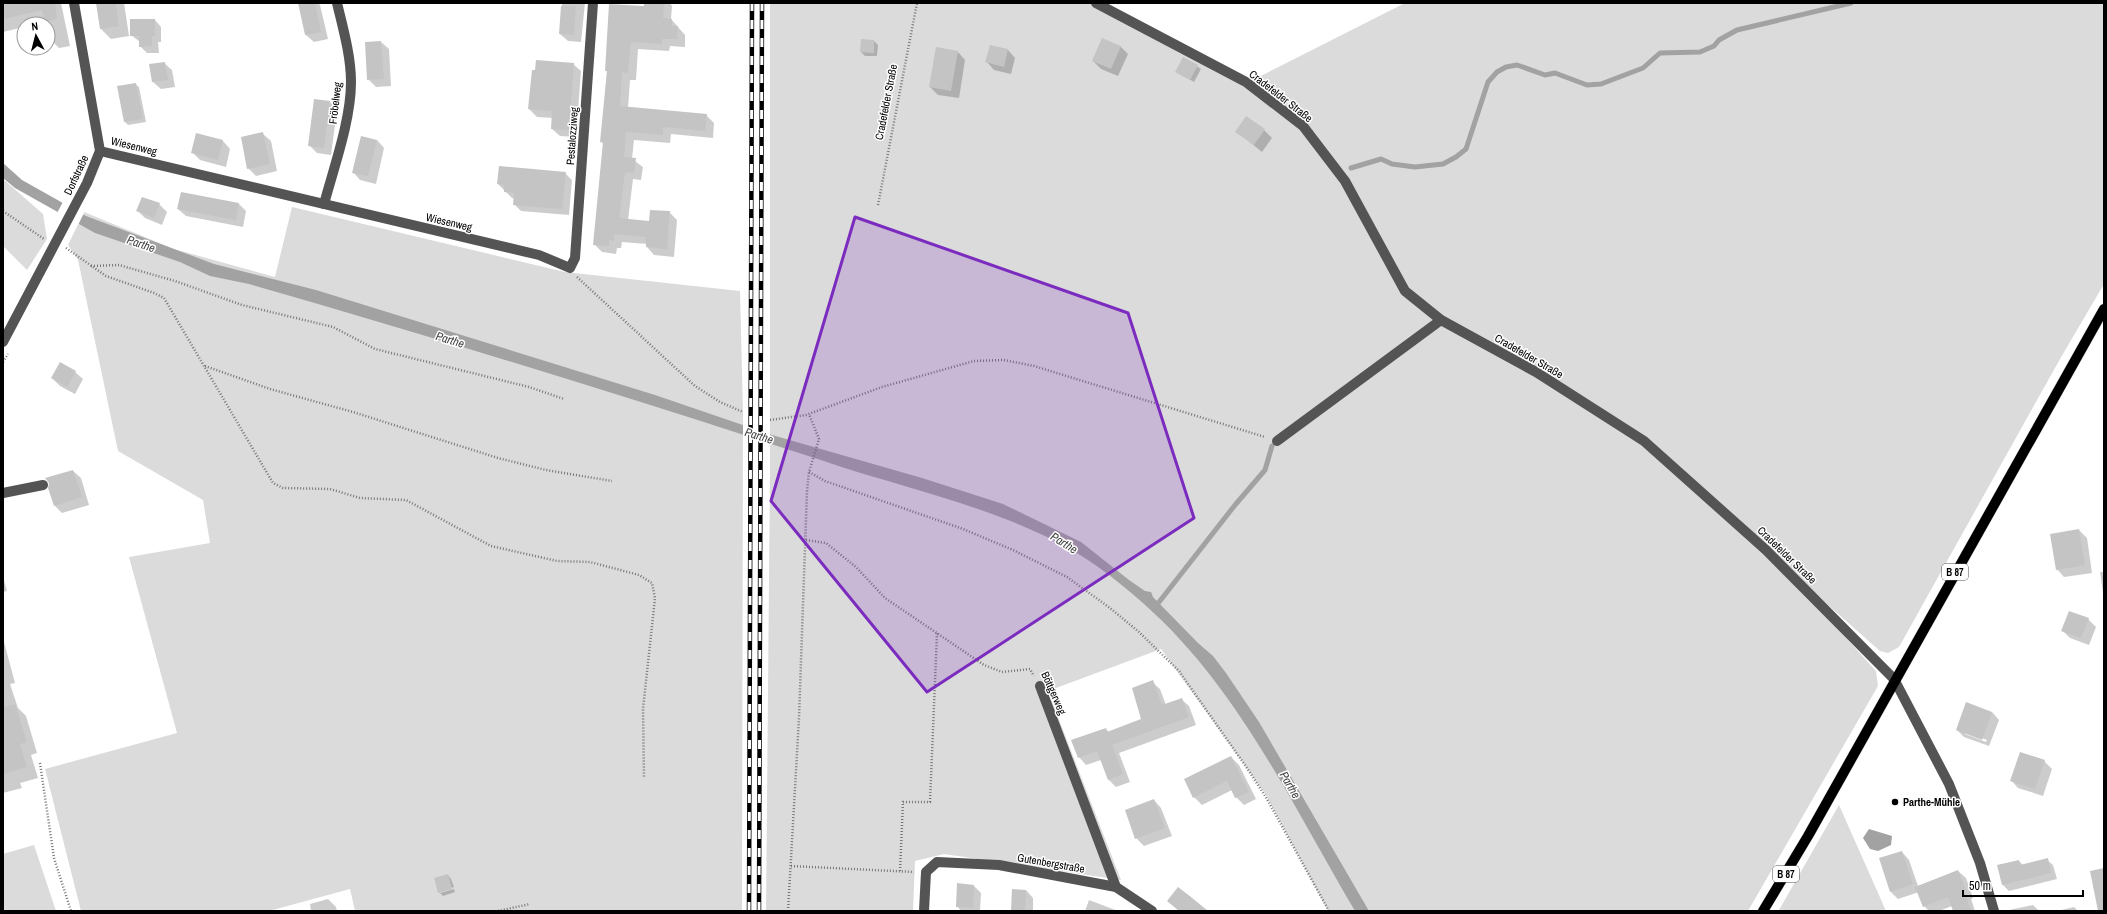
<svg xmlns="http://www.w3.org/2000/svg" width="2107" height="914" viewBox="0 0 2107 914" font-family="'Archivo Narrow',sans-serif">
  <style>
    .green { fill: #dbdbdb }
    .water { fill: #a2a2a2 }
    .pier { fill: #fff }
    .shadow { fill: #0003; fill-rule: evenodd }
    .lines { fill: none; stroke-linecap: round; stroke-linejoin: round }
    .stream { stroke: #a2a2a2; stroke-width: 5 }
    .building { fill: #c4c4c4 }
    .major-casing { stroke: #dbdbdb; stroke-width: 11 }
    .path { stroke: #767676; stroke-width: 2.5; stroke-dasharray: 1 2; stroke-linecap: butt }
    .minor { stroke: #545454; stroke-width: 10 }
    .major { stroke: #000; stroke-width: 10 }
    .rail-casing { stroke: #000; stroke-width: 4.5 }
    .rail { stroke: #fff; stroke-width: 3; stroke-dasharray: 9; stroke-linecap: butt }
    .marked { fill: #7b2cbf; fill-opacity: 0.2; stroke: #7b2cbf; stroke-width: 3; stroke-linejoin: round }
    .poi-dot { fill: #000; stroke: #fff; stroke-width: 1.5 }
    .labels { text-anchor: middle; dominant-baseline: central; stroke-width: 3; stroke-linejoin: round; paint-order: stroke }
    .shield { fill: #fff; stroke: #4c4c4c; stroke-width: 1 }
    .shield-label { font-size: 10px; font-weight: bold; fill: #000 }
    .street-label { font-size: 11px; fill: #000; stroke: #fff }
    .poi-label { font-size: 11px; font-weight: bold; fill: #000; stroke: #fff; text-anchor: start }
    .water-label { font-size: 12px; font-style: italic; fill: #434343; stroke: #fff }
  </style>
  <rect width="100%" height="100%" fill="#fff"/>
  <g class="green">
    <path d="M 770,3 L 1096,3 L 1247,83 L 1405,3 L 2104,3 L 2104,284 L 2060,359 L 1899,647 L 1888,653 L 1880,651 L 1768,552 L 1876,671 L 1878,686 L 1748,911 L 1328,911 L 1266,795 L 1161,649 L 1048,691 L 1121,880 L 944,854 L 915,861 L 913,911 L 766,911 L 770,468 Z"/>
    <path d="M 3,179 L 43,214 L 47,239 L 27,270 L 3,246 Z"/>
    <path d="M 292,207 L 565,272 L 740,291 L 743,412 L 742,911 L 355,911 L 350,889 L 269,911 L 81,911 L 45,769 L 177,733 L 129,557 L 210,543 L 203,500 L 118,451 L 78,260 L 68,245 L 84,212 L 174,249 L 275,277 Z"/>
    <path d="M 1839,805 L 1886,911 L 1778,911 L 1779,910 Z"/>
    <path d="M 34,845 L 56,911 L 3,911 L 3,854 Z"/>
  </g>
  <g class="water">
    <path d="M 3,163 L 22,180 L 86,216 L 214,264 L 316,290 L 655,395 L 772,435 L 922,478 L 1003,504 L 1081,542 L 1129,580 L 1145,591 L 1151,592 L 1153,597 L 1198,643 L 1213,656 L 1226,673 L 1259,722 L 1369,911 L 1355,911 C 1292,805 1238,687 1144,604 C 1115,578 1081,552 1045,536 C 995,512 941,497 888,481 C 858,473 828,462 799,453 C 616,393 433,337 249,284 L 210,276 L 180,262 L 95,233 L 15,188 L 3,178 Z"/>
    <path d="M 1869,829 L 1892,836 L 1891,845 L 1878,851 L 1870,849 L 1863,838 Z"/>
  </g>
  <g class="pier">
    <path d="M 63,202 L 84,213 L 78,225 L 57,213 Z"/>
    <path d="M 743,423 L 770,432 L 770,445 L 743,437 Z"/>
  </g>
  <g class="shadow">
    <path d="M 3,3 L 61,3 L 70,46 L 59,48 L 48,37 L 48,24 L 45,22 L 24,24 L 24,27 L 3,32 Z"/>
    <path d="M 97,3 L 124,3 L 129,36 L 111,39 L 101,29 Z"/>
    <path d="M 299,3 L 318,3 L 320,5 L 328,39 L 314,42 L 306,35 Z"/>
    <path d="M 562,3 L 585,3 L 581,42 L 568,41 L 560,34 Z"/>
    <path d="M 645,3 L 670,3 L 672,6 L 671,19 L 685,35 L 685,47 L 670,46 L 669,51 L 638,49 L 636,80 L 630,80 L 628,108 L 706,115 L 714,123 L 713,138 L 671,134 L 670,143 L 634,140 L 632,159 L 643,167 L 641,180 L 633,179 L 628,220 L 650,222 L 669,212 L 677,220 L 674,257 L 654,255 L 647,247 L 647,244 L 622,242 L 621,248 L 617,248 L 616,254 L 602,252 L 594,244 L 604,144 L 601,142 L 607,72 L 606,70 L 645,7 Z"/>
    <path d="M 155,20 L 161,27 L 161,42 L 158,42 L 159,53 L 147,53 L 140,46 L 140,42 L 131,35 Z"/>
    <path d="M 862,41 L 874,41 L 878,45 L 877,56 L 865,56 L 861,52 Z"/>
    <path d="M 381,42 L 389,49 L 391,86 L 376,87 L 368,79 Z"/>
    <path d="M 1120,46 L 1128,54 L 1118,76 L 1101,69 L 1093,61 Z"/>
    <path d="M 1008,50 L 1015,58 L 1011,74 L 994,70 L 987,62 Z"/>
    <path d="M 958,52 L 965,60 L 959,98 L 938,95 L 930,87 Z"/>
    <path d="M 1184,58 L 1201,69 L 1194,82 L 1177,72 Z"/>
    <path d="M 164,63 L 172,70 L 175,87 L 161,89 L 153,82 Z"/>
    <path d="M 573,64 L 581,71 L 576,137 L 560,136 L 552,129 L 553,118 L 537,117 L 529,109 Z"/>
    <path d="M 135,84 L 139,87 L 146,122 L 128,125 L 125,122 L 118,87 Z"/>
    <path d="M 330,102 L 337,110 L 331,155 L 317,153 L 309,145 Z"/>
    <path d="M 1264,130 L 1272,138 L 1262,152 L 1236,131 Z"/>
    <path d="M 197,134 L 223,141 L 230,149 L 226,167 L 200,160 L 192,152 Z"/>
    <path d="M 263,134 L 271,141 L 277,171 L 256,176 L 248,168 Z"/>
    <path d="M 377,140 L 384,148 L 376,184 L 360,180 L 353,172 Z"/>
    <path d="M 565,173 L 572,180 L 569,215 L 521,211 L 514,204 L 515,199 L 512,198 L 498,184 Z"/>
    <path d="M 159,204 L 167,212 L 162,225 L 145,218 L 138,211 Z"/>
    <path d="M 239,204 L 246,211 L 243,227 L 186,216 L 178,209 Z"/>
    <path d="M 75,372 L 83,379 L 75,394 L 60,386 L 52,378 Z"/>
    <path d="M 73,471 L 81,478 L 89,505 L 62,513 L 55,506 Z"/>
    <path d="M 2079,530 L 2087,538 L 2092,573 L 2064,577 L 2057,569 Z"/>
    <path d="M 2100,572 L 2104,572 L 2104,600 Z"/>
    <path d="M 3,577 L 7,591 L 3,592 Z"/>
    <path d="M 2088,619 L 2096,627 L 2089,645 L 2070,638 L 2062,630 Z"/>
    <path d="M 3,638 L 15,683 L 10,684 L 18,708 L 26,716 L 37,753 L 31,755 L 38,778 L 20,783 L 22,788 L 3,793 Z"/>
    <path d="M 1152,682 L 1160,689 L 1166,705 L 1181,699 L 1189,706 L 1196,725 L 1119,753 L 1130,782 L 1116,787 L 1109,780 L 1101,760 L 1086,765 L 1079,757 L 1106,729 L 1109,732 L 1143,720 Z"/>
    <path d="M 1992,712 L 1999,720 L 1989,746 L 1964,737 L 1957,730 ZM 1965,732 L 1987,740 L 1986,742 L 1965,734 Z"/>
    <path d="M 1231,757 L 1239,765 L 1256,799 L 1244,805 L 1236,797 L 1232,790 L 1202,805 L 1194,797 Z"/>
    <path d="M 2044,761 L 2052,769 L 2043,796 L 2018,788 L 2011,780 Z"/>
    <path d="M 1154,800 L 1161,808 L 1172,836 L 1144,846 L 1136,838 Z"/>
    <path d="M 1902,852 L 1909,860 L 1918,886 L 1958,871 L 1966,878 L 1973,898 L 1971,899 L 1975,911 L 1954,911 L 1952,906 L 1939,911 L 1929,911 L 1924,906 L 1919,892 L 1898,899 L 1891,892 Z"/>
    <path d="M 2047,860 L 2053,865 L 2057,879 L 2009,891 L 2003,885 L 1998,866 L 2019,861 L 2023,865 Z"/>
    <path d="M 448,875 L 451,879 L 454,887 L 440,891 L 440,893 L 439,892 Z"/>
    <path d="M 974,886 L 981,893 L 980,911 L 961,911 L 957,906 Z"/>
    <path d="M 454,889 L 455,892 L 443,896 L 440,893 Z"/>
    <path d="M 1026,890 L 1033,898 L 1033,911 L 1012,911 Z"/>
    <path d="M 328,899 L 336,907 L 337,911 L 311,911 L 310,904 Z"/>
    <path d="M 1089,900 L 1118,911 L 1085,911 Z"/>
    <path d="M 2033,905 L 2039,911 L 2009,911 L 2009,910 Z"/>
    <path d="M 2074,907 L 2078,911 L 2057,911 Z"/>
  </g>
  <g class="lines">
    <g class="stream">
      <path d="M 1351,168 L 1381,159 L 1392,164 L 1415,167 L 1443,164 L 1456,157 L 1466,149 L 1488,82 L 1497,72 L 1506,67 L 1517,65 L 1545,75 L 1555,73 L 1587,85 L 1601,84 L 1643,68 L 1660,53 L 1700,52 L 1714,46 L 1719,40 L 1737,30 L 1851,3"/>
      <path d="M 1156,606 L 1235,505 L 1265,470 L 1272,446"/>
    </g>
  </g>
  <g class="building">
    <path d="M 3,3 L 55,3 L 57,19 L 45,22 L 42,10 L 3,19 Z"/>
    <path d="M 96,3 L 116,3 L 119,26 L 100,29 Z"/>
    <path d="M 298,3 L 315,3 L 321,32 L 305,35 Z"/>
    <path d="M 644,3 L 664,3 L 663,18 L 672,19 L 672,26 L 678,26 L 677,39 L 662,39 L 662,44 L 631,42 L 628,73 L 622,72 L 620,106 L 707,114 L 705,131 L 663,127 L 663,135 L 626,132 L 624,157 L 636,158 L 634,173 L 625,172 L 619,218 L 649,221 L 650,210 L 670,211 L 667,249 L 646,247 L 646,237 L 614,234 L 614,241 L 609,240 L 609,246 L 593,245 L 603,142 L 600,142 L 607,71 L 605,71 L 609,4 L 644,6 Z"/>
    <path d="M 561,6 L 576,6 L 574,35 L 559,34 Z"/>
    <path d="M 130,19 L 155,19 L 155,36 L 152,36 L 152,46 L 139,47 L 139,36 L 130,36 Z"/>
    <path d="M 1102,38 L 1121,46 L 1111,69 L 1092,61 Z"/>
    <path d="M 861,39 L 874,40 L 874,53 L 860,52 Z"/>
    <path d="M 381,41 L 384,79 L 367,80 L 365,42 Z"/>
    <path d="M 990,45 L 1008,49 L 1004,67 L 985,62 Z"/>
    <path d="M 936,47 L 958,51 L 951,91 L 929,87 Z"/>
    <path d="M 1183,57 L 1198,65 L 1190,80 L 1175,72 Z"/>
    <path d="M 536,60 L 574,63 L 569,130 L 551,129 L 552,111 L 528,109 L 532,70 L 535,70 Z"/>
    <path d="M 165,62 L 168,80 L 152,82 L 149,64 Z"/>
    <path d="M 136,83 L 143,119 L 124,122 L 117,86 Z"/>
    <path d="M 314,99 L 330,101 L 324,148 L 308,146 Z"/>
    <path d="M 1246,116 L 1265,129 L 1254,145 L 1235,132 Z"/>
    <path d="M 263,132 L 270,164 L 247,169 L 241,137 Z"/>
    <path d="M 196,133 L 223,140 L 218,160 L 191,153 Z"/>
    <path d="M 361,136 L 377,140 L 368,176 L 352,173 Z"/>
    <path d="M 499,166 L 566,172 L 562,209 L 513,205 L 514,193 L 504,192 L 504,185 L 497,184 Z"/>
    <path d="M 181,192 L 239,203 L 236,220 L 177,209 Z"/>
    <path d="M 142,197 L 160,203 L 154,218 L 136,211 Z"/>
    <path d="M 60,362 L 76,371 L 67,387 L 51,378 Z"/>
    <path d="M 73,470 L 82,497 L 54,506 L 48,488 L 49,483 L 45,478 Z"/>
    <path d="M 2079,529 L 2085,565 L 2056,570 L 2050,534 Z"/>
    <path d="M 2069,611 L 2089,618 L 2081,638 L 2061,631 Z"/>
    <path d="M 1153,680 L 1162,705 L 1182,698 L 1189,717 L 1112,745 L 1123,774 L 1108,780 L 1097,751 L 1078,758 L 1071,740 L 1106,728 L 1107,732 L 1141,719 L 1132,688 Z"/>
    <path d="M 1966,702 L 1992,712 L 1982,740 L 1956,730 Z"/>
    <path d="M 15,704 L 27,742 L 20,744 L 27,767 L 3,774 L 3,707 Z"/>
    <path d="M 2020,752 L 2045,760 L 2035,789 L 2010,781 Z"/>
    <path d="M 1231,756 L 1249,792 L 1235,798 L 1227,781 L 1193,798 L 1184,779 Z"/>
    <path d="M 1154,799 L 1165,828 L 1135,839 L 1125,810 Z"/>
    <path d="M 1902,851 L 1913,884 L 1890,892 L 1879,858 Z"/>
    <path d="M 2048,858 L 2051,873 L 2002,885 L 1997,865 L 2019,860 L 2020,865 Z"/>
    <path d="M 2104,868 L 2104,911 L 2098,911 L 2090,871 Z"/>
    <path d="M 1958,870 L 1966,890 L 1964,891 L 1971,911 L 1953,911 L 1948,897 L 1923,907 L 1915,887 Z"/>
    <path d="M 448,874 L 452,889 L 438,893 L 434,878 Z"/>
    <path d="M 957,883 L 974,885 L 973,908 L 956,907 Z"/>
    <path d="M 1178,887 L 1191,897 L 1208,911 L 1179,911 L 1167,901 Z"/>
    <path d="M 1012,889 L 1026,890 L 1025,911 L 1011,911 Z"/>
  </g>
  <g class="lines">
    <g class="major-casing">
      <path id="major" d="M 1763,911 L 1808,836 L 2104,309"/>
    </g>
    <g class="path">
      <path d="M 878,205 L 917,3"/>
      <path d="M 3,211 L 44,239"/>
      <path d="M 66,248 L 106,276 L 154,293 L 164,298 L 273,483 L 283,488 L 330,489 L 360,498 L 406,500 L 491,546 L 557,561 L 590,562 L 639,575 L 652,583 L 655,598 L 643,709 L 644,777"/>
      <path d="M 91,266 L 119,265 L 175,281 L 242,305 L 333,327 L 375,349 L 529,387 L 564,399"/>
      <path d="M 577,277 L 695,386 L 720,402 L 743,412"/>
      <path d="M 3,362 L 8,354"/>
      <path d="M 205,366 L 270,389 L 353,412 L 498,458 L 546,470 L 612,481"/>
      <path d="M 770,420 L 806,415 L 882,387 L 974,361 L 1004,360 L 1034,366 L 1265,437"/>
      <path d="M 809,472 L 825,481 L 963,529 L 1013,550 L 1067,577 L 1110,608 L 1139,632 L 1179,671 L 1247,768 L 1267,799 L 1329,911"/>
      <path d="M 806,540 L 826,543 L 856,567 L 885,598 L 984,665 L 1002,672 L 1030,669 L 1034,676"/>
      <path d="M 40,763 L 54,858 L 71,911"/>
      <path d="M 791,866 L 914,872"/>
      <path d="M 900,871 L 903,802 L 930,802 L 937,633"/>
      <path d="M 498,911 L 530,904"/>
      <path d="M 788,911 L 799,718 L 807,491 L 809,472 L 819,439 L 809,414"/>
    </g>
    <g class="minor">
      <path d="M 1096,3 L 1246,82 L 1303,126 L 1345,181 L 1405,291 L 1441,320 L 1536,372 L 1644,441 L 1766,550 L 1894,679 L 1949,784 L 1980,863 L 1994,911"/>
      <path d="M 100,151 L 539,255 L 570,268 L 575,258 L 593,3"/>
      <path d="M 324,204 C 334,167 351,120 351,82 C 351,56 343,28 337,3"/>
      <path d="M 3,342 L 87,183 L 100,151 L 74,3"/>
      <path d="M 1277,441 L 1441,320"/>
      <path d="M 3,493 L 43,485"/>
      <path d="M 1040,686 L 1116,887"/>
      <path d="M 924,911 L 926,872 L 937,862 L 999,865 L 1116,887 L 1152,911"/>
    </g>
    <use href="#major" class="major"/>
    <g class="rail-casing">
      <g id="rail">
        <path d="M 749,911 L 752,3"/>
        <path d="M 759,911 L 762,3"/>
      </g>
    </g>
    <use href="#rail" class="rail"/>
  </g>
  <path class="marked" d="M 855,217 L 1128,313 L 1194,518 L 927,692 L 771,501 Z"/>
  <circle class="poi-dot" cx="1895" cy="802" r="4"/>
  <g class="labels">
    <g class="shield">
      <rect x="1942" y="564" width="26" height="16" rx="3"/>
      <rect x="1773" y="866" width="26" height="16" rx="3"/>
    </g>
    <g class="shield-label">
      <text x="1955" y="572">B 87</text>
      <text x="1786" y="874">B 87</text>
    </g>
    <g class="street-label">
      <text transform="translate(1281 96) rotate(38)">Cradefelder Straße</text>
      <text transform="translate(886 102) rotate(-79)">Cradefelder Straße</text>
      <text transform="translate(335 103) rotate(-83)">Fröbelweg</text>
      <text transform="translate(572 136) rotate(-86)">Pestalozziweg</text>
      <text transform="translate(134 146) rotate(14)">Wiesenweg</text>
      <text transform="translate(76 175) rotate(-65)">Dorfstraße</text>
      <text transform="translate(449 222) rotate(13)">Wiesenweg</text>
      <text transform="translate(1529 356) rotate(30)">Cradefelder Straße</text>
      <text transform="translate(1787 555) rotate(44)">Cradefelder Straße</text>
      <text transform="translate(1054 693) rotate(66)">Böttgerweg</text>
      <text transform="translate(1051 863) rotate(10)">Gutenbergstraße</text>
    </g>
    <g class="poi-label">
      <text x="1903" y="802">Parthe-Mühle</text>
    </g>
    <g class="water-label">
      <text transform="translate(141 244) rotate(19)">Parthe</text>
      <text transform="translate(450 340) rotate(17)">Parthe</text>
      <text transform="translate(759 436) rotate(17)">Parthe</text>
      <text transform="translate(1064 543) rotate(32)">Parthe</text>
      <text transform="translate(1290 785) rotate(60)">Parthe</text>
    </g>
  </g>
  <rect width="2107" height="914" fill="none" stroke="#000000" stroke-width="8"/>
  <g transform="translate(36 36) rotate(353)"><circle r="19" fill="#ffffff" stroke="#999999"/>
  <path d="M0-3L7 15L0 10L-7 15Z" fill="#000000"/>
  <text y="-6" font-size="11" font-weight="bold" text-anchor="middle" fill="#000000">N</text>
  </g>
  <path d="M1963 890v6h120v-6" fill="none" stroke="#000000" stroke-width="2"/>
  <text x="1969" y="890" font-size="12" fill="#000000" stroke="#ffffff" stroke-width="3" paint-order="stroke">50 m</text>
</svg>
